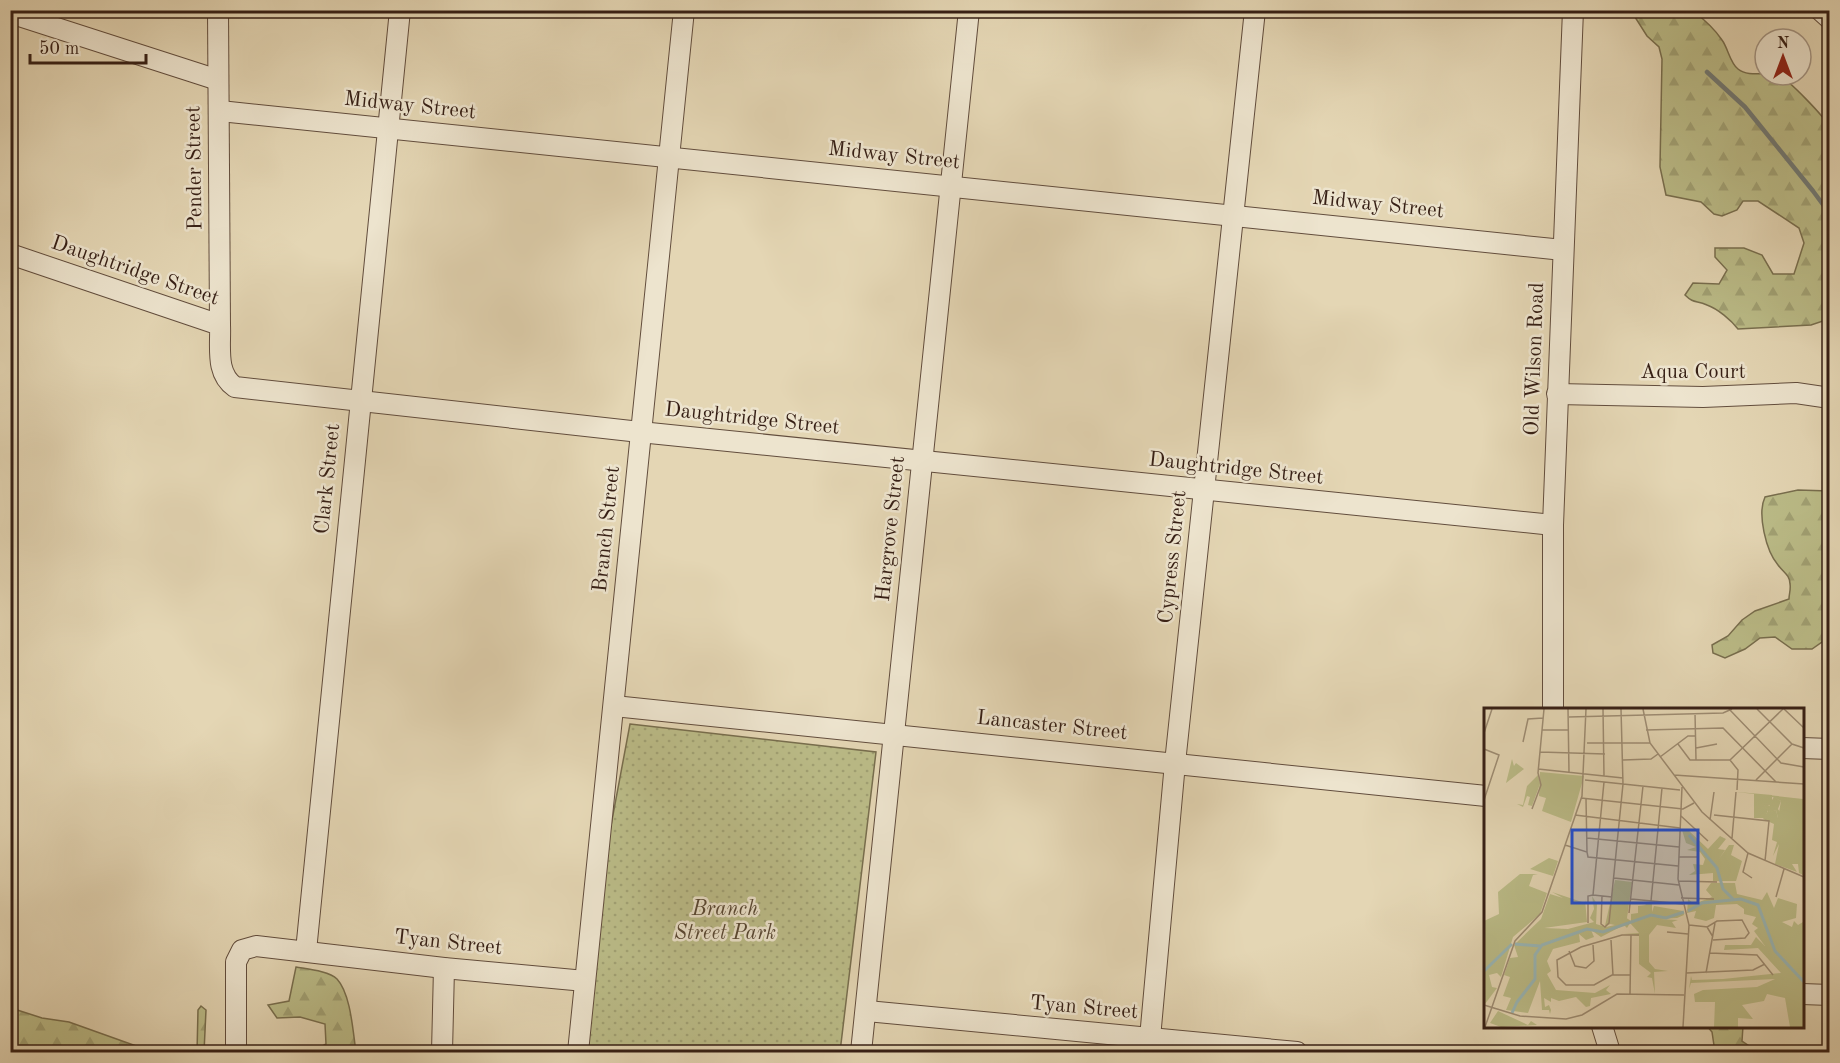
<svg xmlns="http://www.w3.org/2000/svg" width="1840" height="1063" viewBox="0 0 1840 1063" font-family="'Old Standard TT',serif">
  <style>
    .forest { fill: url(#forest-firs); stroke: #786e4e; stroke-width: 1.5 }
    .park { fill: url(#park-dots); stroke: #786e4e; stroke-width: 1.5 }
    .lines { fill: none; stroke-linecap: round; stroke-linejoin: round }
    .stream { stroke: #717a76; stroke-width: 4.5 }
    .minor-casing { stroke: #624d3d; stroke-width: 22 }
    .minor { stroke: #ede4ce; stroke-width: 20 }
    .labels { text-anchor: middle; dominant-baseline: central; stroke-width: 5; stroke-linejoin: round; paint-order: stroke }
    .street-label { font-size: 21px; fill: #361f15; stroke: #ede4ce }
    .park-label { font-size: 21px; font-style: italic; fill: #574632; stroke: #ede4ce }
    .inset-river { fill: none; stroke: #99b7b7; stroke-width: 3 }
    .inset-road { fill: none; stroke: #9e8d74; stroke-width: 1.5 }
    .view { fill: #1d4ed8; fill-opacity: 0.15; stroke: #1d4ed8; stroke-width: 3 }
    .inset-edge { fill: none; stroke: #361f15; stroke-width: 3 }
  </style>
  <defs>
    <pattern id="forest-firs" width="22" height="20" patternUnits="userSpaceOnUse" patternTransform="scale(1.5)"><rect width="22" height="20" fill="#bbbc88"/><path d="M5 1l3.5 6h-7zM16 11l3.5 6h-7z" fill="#a1a174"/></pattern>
    <pattern id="park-dots" width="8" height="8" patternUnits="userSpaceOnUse" patternTransform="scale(1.5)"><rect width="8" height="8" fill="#bbbc88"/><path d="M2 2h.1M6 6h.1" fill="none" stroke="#a1a174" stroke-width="1.8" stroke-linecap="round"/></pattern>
  </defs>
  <rect width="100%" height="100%" fill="#e4d6b4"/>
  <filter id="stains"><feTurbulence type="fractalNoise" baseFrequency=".00333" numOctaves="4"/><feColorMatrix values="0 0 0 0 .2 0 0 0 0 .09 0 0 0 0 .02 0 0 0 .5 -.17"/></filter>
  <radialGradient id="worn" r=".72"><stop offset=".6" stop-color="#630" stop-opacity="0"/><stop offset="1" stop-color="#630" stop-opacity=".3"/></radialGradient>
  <g class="forest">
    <path d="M 1627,11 L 1693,11 C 1705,20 1714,28 1722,40 C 1728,48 1730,63 1738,69 C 1749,78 1767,71 1778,75 C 1788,79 1825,117 1830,128 L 1829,319 L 1811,325 L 1738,329 C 1731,320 1718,309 1707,305 C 1696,300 1694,304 1685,295 L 1693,283 L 1719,284 L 1727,270 L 1715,257 L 1715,248 L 1744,248 L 1762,255 L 1773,274 L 1794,274 L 1804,243 L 1799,228 L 1758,201 L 1743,201 L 1737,210 L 1722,216 L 1714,214 L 1701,202 L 1666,195 L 1660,167 L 1662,59 L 1659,47 L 1647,36 L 1635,17 Z"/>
    <path d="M 1798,490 L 1829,491 L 1829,637 L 1812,649 L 1792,649 L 1775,637 L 1760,638 L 1745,649 L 1725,658 L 1713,653 L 1712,645 L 1728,636 L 1742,620 L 1755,611 L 1789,599 C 1789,594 1791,589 1790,584 C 1790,575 1783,572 1778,565 C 1766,551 1757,514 1765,497 Z"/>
    <path d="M 296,967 C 307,969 329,971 337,979 C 351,994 353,1033 356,1052 L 312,1052 L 326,1044 L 325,1024 L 300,1017 L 277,1018 L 268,1005 L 289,1001 Z"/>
    <path d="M 201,1006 L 206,1010 L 204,1052 L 197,1052 L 198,1010 Z"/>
    <path d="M 11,1008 L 42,1018 L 69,1022 L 153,1052 L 11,1052 Z"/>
    <path d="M 1707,1026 L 1743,1026 L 1742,1041 L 1758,1052 L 1715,1052 L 1712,1032 Z"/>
    <path d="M 1040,1048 L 1114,1052 L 1040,1052 Z"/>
  </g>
  <path class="park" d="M 630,724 L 876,752 L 840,1052 L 573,1052 L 595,911 Z"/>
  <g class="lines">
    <path class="stream" d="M 1707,72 L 1745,107 L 1813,191 L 1830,214"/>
    <g class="minor-casing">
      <g id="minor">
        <path d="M 218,10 L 220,325"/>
        <path d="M 1820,10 L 1830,19"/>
        <path d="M 10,13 L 218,80"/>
        <path d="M 220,111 C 668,156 1116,200 1563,250"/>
        <path d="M 10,254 L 220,325 C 221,347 215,373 235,387 L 640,432 L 1553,525"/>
        <path d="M 1557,394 L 1703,397 L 1796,393 L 1830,398"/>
        <path d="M 614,706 L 1486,796"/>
        <path d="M 1553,709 L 1553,525 L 1573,10"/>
        <path d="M 1802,748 L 1830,749"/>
        <path d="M 306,951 L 400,10"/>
        <path d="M 1802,994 L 1830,995"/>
        <path d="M 867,1011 L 1297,1052"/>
        <path d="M 1602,1026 L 1610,1052"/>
        <path d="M 1150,1038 L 1175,763 L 1255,10"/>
        <path d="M 236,1052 L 236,962 L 242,950 L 256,946 L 444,968 L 585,981"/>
        <path d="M 442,1052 L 444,968"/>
        <path d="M 578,1052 L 684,10"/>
        <path d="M 861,1052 L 969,10"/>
      </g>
    </g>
    <use href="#minor" class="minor"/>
  </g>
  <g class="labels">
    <g class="street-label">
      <text transform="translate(410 106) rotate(6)">Midway Street</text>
      <text transform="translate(894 156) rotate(6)">Midway Street</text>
      <text transform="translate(195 168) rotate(-91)">Pender Street</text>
      <text transform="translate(1378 205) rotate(6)">Midway Street</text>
      <text transform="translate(135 271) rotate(19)">Daughtridge Street</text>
      <text transform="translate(1535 359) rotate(-88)">Old Wilson Road</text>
      <text x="1693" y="372">Aqua Court</text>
      <text transform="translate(752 419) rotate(6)">Daughtridge Street</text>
      <text transform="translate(1236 469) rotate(6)">Daughtridge Street</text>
      <text transform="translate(328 479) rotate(-84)">Clark Street</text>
      <text transform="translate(607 529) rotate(-84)">Branch Street</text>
      <text transform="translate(891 529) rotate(-84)">Hargrove Street</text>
      <text transform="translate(1173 557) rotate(-84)">Cypress Street</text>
      <text transform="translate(1052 726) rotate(6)">Lancaster Street</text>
      <text transform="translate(448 943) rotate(6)">Tyan Street</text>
      <text transform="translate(1084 1008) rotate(5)">Tyan Street</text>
    </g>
    <g class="park-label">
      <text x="725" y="909">Branch<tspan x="725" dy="24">Street Park</tspan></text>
    </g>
  </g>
  <g transform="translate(1484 708)">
    <rect width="320" height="320" fill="#e4d6b4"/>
    <path d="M 54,67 L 56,76 L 48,98 L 44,97 L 46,89 L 43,88 L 39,99 L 33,96 L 39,97 L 43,78 ZM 253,84 L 254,84 L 288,87 L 288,92 L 290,89 L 297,93 L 294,101 L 299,109 L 294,110 L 292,102 L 285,105 L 286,97 L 280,97 L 284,102 L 281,110 L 270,110 L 270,86 ZM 65,150 L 74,153 L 69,168 L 46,161 Z" fill="#bbbc88"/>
    <path d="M 28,51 L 30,58 L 32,55 L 40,61 L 22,75 ZM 56,64 L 100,68 L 87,114 L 58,103 L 62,90 L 55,88 ZM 284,87 L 319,91 L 319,167 L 315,165 L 314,156 L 308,156 L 313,164 L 291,156 L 295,136 L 289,148 L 293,134 L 288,132 L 290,116 L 279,111 L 284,103 L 279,96 L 288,98 L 285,104 L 292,102 L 294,110 L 297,93 ZM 203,121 L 224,141 L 236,128 L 242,131 L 234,141 L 241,142 L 235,151 L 245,137 L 250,137 L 247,147 L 258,153 L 252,173 L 229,173 L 229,165 L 205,167 L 211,163 L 209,156 L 219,157 L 221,151 L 216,144 L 203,142 L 212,139 L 202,135 L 198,122 ZM 36,166 L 54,166 L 49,167 L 45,178 L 63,185 L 56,206 L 29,229 L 17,269 L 13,265 L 5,267 L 8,279 L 13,280 L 1,296 L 0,213 L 15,206 L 14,184 ZM 227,175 L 251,175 L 253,186 L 278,192 L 283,184 L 290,200 L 294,190 L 313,196 L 312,210 L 298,214 L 308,219 L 310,213 L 314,217 L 319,214 L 319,319 L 306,319 L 301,290 L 283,286 L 280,293 L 258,297 L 269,311 L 254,310 L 254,319 L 230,319 L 231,294 L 211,294 L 210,286 L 219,282 L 273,279 L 291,271 L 207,275 L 205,281 L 207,268 L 208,272 L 239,271 L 297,265 L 274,240 L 240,242 L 241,237 L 267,237 L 272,229 L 281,238 L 270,223 L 274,220 L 268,216 L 272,209 L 260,206 L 260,201 L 253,196 L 232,197 L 230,210 L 222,213 L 210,210 L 212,203 L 203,205 L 204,191 L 210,196 L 228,189 L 222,182 ZM 68,184 L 101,195 L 101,191 L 103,214 L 60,220 L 84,221 L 110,214 L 106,210 L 110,201 L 108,188 L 113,196 L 112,216 L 122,219 L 131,217 L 126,216 L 144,205 L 141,209 L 147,213 L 147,206 L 154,205 L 154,198 L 162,197 L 159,194 L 168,196 L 168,204 L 170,198 L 199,203 L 200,207 L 193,210 L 177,211 L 194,212 L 188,214 L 192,220 L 173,217 L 165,227 L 165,254 L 171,261 L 184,263 L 170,264 L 171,286 L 168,270 L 163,269 L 167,265 L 155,256 L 155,228 L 140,226 L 155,225 L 146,215 L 143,220 L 140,217 L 117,229 L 107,222 L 110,229 L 102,232 L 95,226 L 96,234 L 69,241 L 63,253 L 67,263 L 63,266 L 72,282 L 111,285 L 126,277 L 122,282 L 127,286 L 107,290 L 106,298 L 102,299 L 92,289 L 75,293 L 67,290 L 67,294 L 60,290 L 61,299 L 65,297 L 67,302 L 66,306 L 65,302 L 58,302 L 56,273 L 44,305 L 22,302 L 27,290 L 19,288 L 26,269 L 20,267 L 26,250 L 34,249 L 30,237 L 57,211 L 66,186 L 79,190 ZM 14,303 L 44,317 L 47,313 L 53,317 L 17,319 L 6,315 Z" fill="#bbbc88"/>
    <path d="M 131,172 L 148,174 L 143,210 L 121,218 Z" fill="#bbbc88"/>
    <path class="inset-river" d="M 205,127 L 233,160 L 239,181 L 249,191M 204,203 L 218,195 L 257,191 L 274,197 L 291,243 L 320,274M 31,236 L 56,238M 0,263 L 28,236M 28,305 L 33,294 L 51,271 L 51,247 L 58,237 L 103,221 L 119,224 L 167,207 L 182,210 L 200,204"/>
    <path class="inset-road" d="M 84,1 L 85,64M 119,1 L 120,68M 159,1 L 166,35 L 218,104 L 264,145 L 320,169M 245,1 L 297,55 L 320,59M 273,1 L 308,36 L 320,40M 300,1 L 320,20M 211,5 L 212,52M 85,9 L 239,5 L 248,1M 58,22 L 85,22M 162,22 L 239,20 L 292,74M 0,25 L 8,1M 39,34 L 44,11 L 59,10M 103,35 L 166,35M 194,36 L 206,52 L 246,52M 212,40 L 233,36M 0,41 L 15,47 L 0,92M 56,44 L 121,46M 176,49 L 204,28 L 212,28M 139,52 L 167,51 L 174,46M 246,52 L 299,1M 246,52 L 254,62 L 253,82M 54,61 L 139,70M 190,67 L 320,76M 101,72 L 196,82M 272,72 L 308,36M 198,79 L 194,171 L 205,217 L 199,319M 97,90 L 199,101 L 210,95M 102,91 L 103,144M 48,101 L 57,77 L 54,65 L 60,1M 91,107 L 196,120M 230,107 L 285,113 L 281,153M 197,108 L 224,133M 226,112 L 230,84M 103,130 L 195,139M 248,130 L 252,84M 81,137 L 103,144 L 104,149 L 194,158M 264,145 L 259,164 L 268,170M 195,149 L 214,149M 130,170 L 195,177M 195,173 L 233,174M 109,187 L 120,74M 109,187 L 128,189M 118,188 L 117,216 L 121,219 L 125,215 L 139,76 L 137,1M 292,189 L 300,161M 197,190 L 230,191M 147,191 L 199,196M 167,193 L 178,80M 145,205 L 159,78M 104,215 L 104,188 L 109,187M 205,217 L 224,219M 183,224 L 204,226M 229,229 L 223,219 L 233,213 L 258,212 L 265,225 L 261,230 L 229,232M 127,232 L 129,267M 85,243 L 91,258 L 102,260 L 110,253 L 109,237M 226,245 L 273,247 L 289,267M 202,265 L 269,262 L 281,256M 222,265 L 231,215M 147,267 L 128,267 L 110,277 L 82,277 L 74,269 L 73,252 L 97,239 L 138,227 L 155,227M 146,286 L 147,227M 0,297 L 36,308 L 82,311 L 98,307 L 133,286 L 200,287M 1,319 L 31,233 L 58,204 L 98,88 L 102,1"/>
    <path class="view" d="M 88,122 L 214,122 L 214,195 L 88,195 Z"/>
    <rect width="320" height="320" class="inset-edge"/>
  </g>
  <rect width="1840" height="1063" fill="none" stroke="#e4d6b4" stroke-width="36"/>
  <rect x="12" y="12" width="1816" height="1039" fill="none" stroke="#361f15" stroke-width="3"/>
  <rect x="18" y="18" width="1804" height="1027" fill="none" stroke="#361f15" stroke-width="1.5"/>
  <g transform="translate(1783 57)"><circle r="28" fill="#ede4ce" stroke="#a49584" stroke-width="1.5"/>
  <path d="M0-4.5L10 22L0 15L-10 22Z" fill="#8f2418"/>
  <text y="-9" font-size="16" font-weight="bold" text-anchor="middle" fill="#361f15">N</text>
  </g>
  <path d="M30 54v9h116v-9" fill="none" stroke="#361f15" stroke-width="3"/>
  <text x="39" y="54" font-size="18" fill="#361f15" stroke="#ede4ce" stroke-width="4.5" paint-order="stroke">50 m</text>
  <rect width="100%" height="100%" filter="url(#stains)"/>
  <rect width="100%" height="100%" fill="url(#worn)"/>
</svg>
